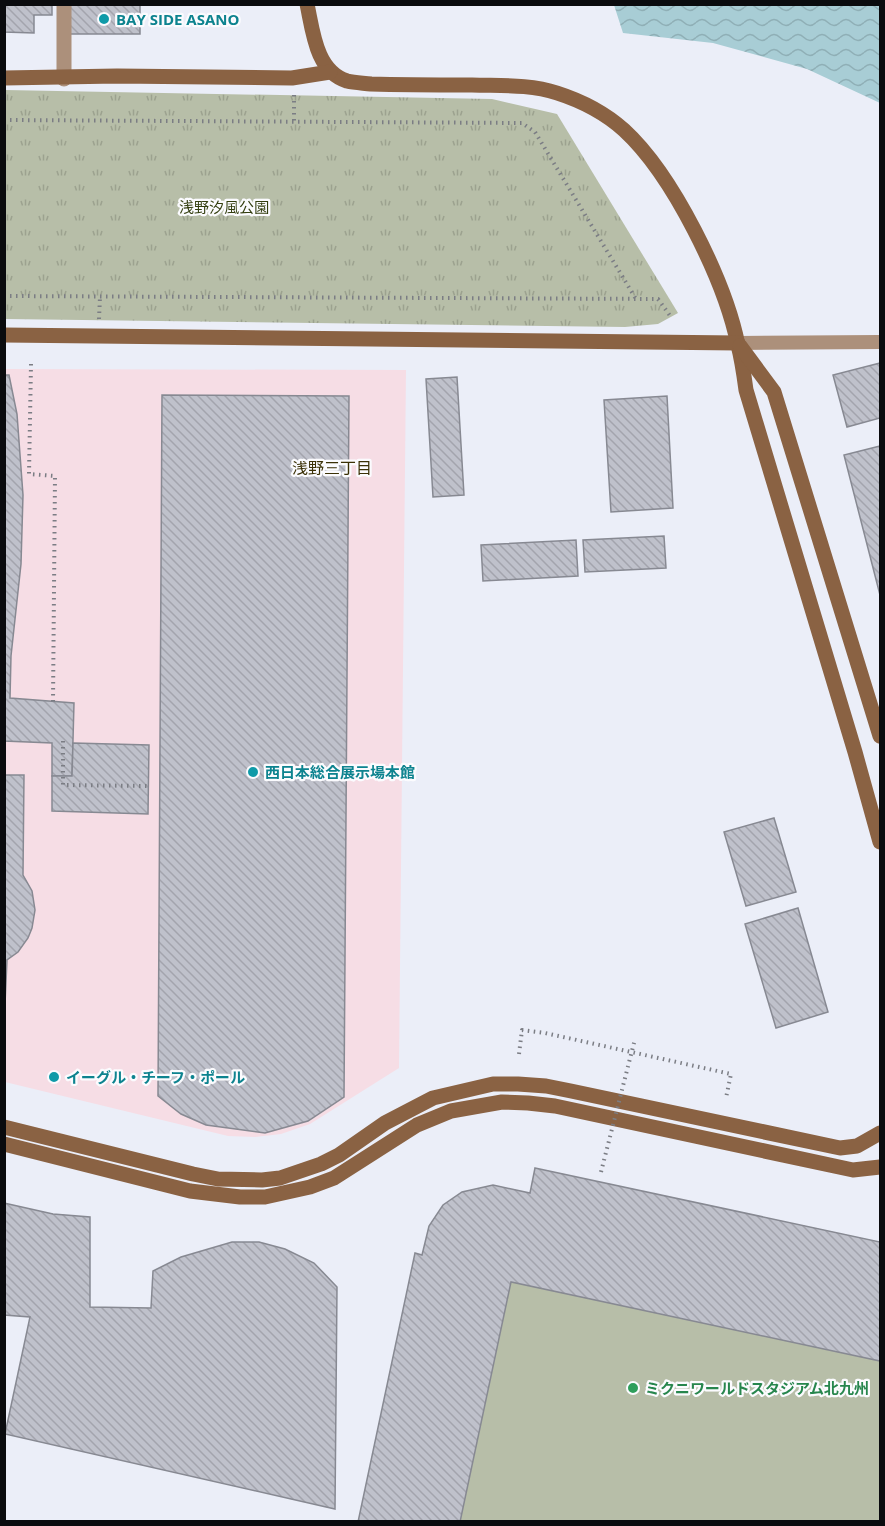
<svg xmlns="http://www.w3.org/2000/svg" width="885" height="1526" viewBox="0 0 885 1526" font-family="'Open Sans','Noto Sans JP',sans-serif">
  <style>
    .commercial { fill: #f6dde5 }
    .grass { fill: url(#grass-tufts) }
    .pitch { fill: #b7bea8 }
    .water { fill: url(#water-waves) }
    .building { fill: url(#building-back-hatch); stroke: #878992; stroke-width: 1.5 }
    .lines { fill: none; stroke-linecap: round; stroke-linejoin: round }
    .path { stroke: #7b7d84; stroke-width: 4; stroke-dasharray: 1.5 4.5; stroke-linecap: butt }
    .lane { stroke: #ac907b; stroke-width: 14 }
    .street { stroke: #ac907b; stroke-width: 15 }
    .secondary { stroke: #8a6243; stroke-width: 15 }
    .path-bridge { stroke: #7b7d84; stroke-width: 4; stroke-dasharray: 1.5 4.5; stroke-linecap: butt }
    .culture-dot { fill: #0f9aa8; stroke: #fbfbfe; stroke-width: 2 }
    .leisure-dot { fill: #2e9e5b; stroke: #fbfbfe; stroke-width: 2 }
    .labels { text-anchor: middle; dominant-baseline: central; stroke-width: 4.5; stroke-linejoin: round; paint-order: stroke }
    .culture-label { font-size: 15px; font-weight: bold; fill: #0d838f; stroke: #fbfbfe; text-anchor: start }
    .park-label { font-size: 15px; fill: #333e0f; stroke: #fbfbfe }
    .leisure-label { font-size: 15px; font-weight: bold; fill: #27864d; stroke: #fbfbfe; text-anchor: start }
    .neighbourhood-label { font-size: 16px; fill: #3b3106; stroke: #fbfbfe }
  </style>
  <defs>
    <pattern id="grass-tufts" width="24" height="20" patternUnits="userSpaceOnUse" patternTransform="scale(1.5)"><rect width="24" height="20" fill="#b7bea8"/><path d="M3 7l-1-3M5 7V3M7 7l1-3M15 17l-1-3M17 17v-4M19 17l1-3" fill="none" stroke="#9ca28f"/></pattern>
    <pattern id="water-waves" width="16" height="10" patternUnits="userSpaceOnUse" patternTransform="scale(1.5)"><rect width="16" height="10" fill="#a8cdd5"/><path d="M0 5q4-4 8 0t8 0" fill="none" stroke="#8fafb6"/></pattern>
    <pattern id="building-back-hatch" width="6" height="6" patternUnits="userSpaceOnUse" patternTransform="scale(1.5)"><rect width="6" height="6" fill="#bfc1cb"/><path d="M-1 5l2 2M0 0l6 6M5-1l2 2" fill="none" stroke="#a3a4ad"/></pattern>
  </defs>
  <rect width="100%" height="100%" fill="#ebeef8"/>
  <path class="commercial" d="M 5,369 L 406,370 L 399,1068 L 310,1124 L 281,1134 L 255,1137 L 228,1136 L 5,1082 Z"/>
  <path class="grass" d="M 5,90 L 492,99 L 557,114 L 678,313 L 658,324 L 625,327 L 5,319 Z"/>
  <path class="pitch" d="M 535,1168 L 880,1242 L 880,1521 L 358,1522 L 415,1253 L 422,1255 L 429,1226 L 443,1205 L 462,1192 L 493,1185 L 530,1193 Z"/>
  <path class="water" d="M 614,5 L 880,5 L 880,103 L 807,69 L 713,43 L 623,33 Z"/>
  <g class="building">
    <path d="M 4,4 L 52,4 L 52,15 L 34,15 L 34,33 L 4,32 Z"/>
    <rect x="68" y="4" width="72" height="30"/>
    <path d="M 880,363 L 880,418 L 847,427 L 833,375 Z"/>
    <path d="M 4,375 L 9,375 L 17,414 L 23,495 L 21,564 L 11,656 L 10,698 L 74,703 L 72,776 L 52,776 L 52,743 L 4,741 Z"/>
    <path d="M 457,377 L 464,495 L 433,497 L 426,379 Z"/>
    <path d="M 162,395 L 349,396 L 344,1097 L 308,1121 L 265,1133 L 206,1125 L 181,1114 L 158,1096 Z"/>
    <path d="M 667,396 L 673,508 L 611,512 L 604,400 Z"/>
    <path d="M 880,446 L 880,595 L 844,455 Z"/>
    <path d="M 664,536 L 666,568 L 585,572 L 583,540 Z"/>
    <path d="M 576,540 L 578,576 L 483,581 L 481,545 Z"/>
    <path d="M 73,743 L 149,745 L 148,814 L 52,811 L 52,776 L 72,776 Z"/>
    <path d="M 4,775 L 24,775 L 23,875 L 32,891 L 35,910 L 32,928 L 28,938 L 18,952 L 7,960 L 4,1026 Z"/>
    <path d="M 774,818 L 796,892 L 746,906 L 724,832 Z"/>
    <path d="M 798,908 L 828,1012 L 776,1028 L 745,924 Z"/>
    <path d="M 535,1168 L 880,1242 L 880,1361 L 511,1282 L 460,1522 L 358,1522 L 415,1253 L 422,1255 L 429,1226 L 443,1205 L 462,1192 L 493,1185 L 530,1193 Z"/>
    <path d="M 4,1203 L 53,1214 L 90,1217 L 90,1307 L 151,1308 L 153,1271 L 181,1257 L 232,1242 L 259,1242 L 285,1249 L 314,1263 L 337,1287 L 335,1509 L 5,1434 L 30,1317 L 4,1315 Z"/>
  </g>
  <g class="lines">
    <g class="path">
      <path d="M 294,95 L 294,122"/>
      <path d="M 4,120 L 522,123 L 535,132 L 636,299"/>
      <path d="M 4,296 L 658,299 L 671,317"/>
      <path d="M 99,319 L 100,297"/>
      <path d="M 31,364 L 29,474 L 55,476 L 53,702"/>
      <path d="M 63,741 L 63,785 L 147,786"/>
      <path d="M 519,1054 L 522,1030 L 545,1033 L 731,1074 L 726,1098"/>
    </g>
    <path class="lane" d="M 738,343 L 880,342"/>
    <path class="street" d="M 64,79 L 64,4"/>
    <g class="secondary">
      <path d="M 307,4 C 313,32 316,71 347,81 C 355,83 364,83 371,84 C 405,85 438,85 472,85 C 500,86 530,84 557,93 C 582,101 605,113 624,130 C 673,175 725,281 738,345 C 742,360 744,375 746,390 L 855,752 L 880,842"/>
      <path d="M 4,78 L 117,76 L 292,78 L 330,72"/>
      <path d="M 4,335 L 738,343"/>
      <path d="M 740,346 L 774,392 L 880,736"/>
      <path d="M 4,1127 L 193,1174 L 218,1179 L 262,1180 L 280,1178 L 321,1164 L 339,1155 L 385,1123 L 433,1098 L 493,1084 L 518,1084 L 546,1086 L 571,1091 L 840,1148 L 857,1146 L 880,1133"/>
      <path d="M 4,1144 L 190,1191 L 240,1197 L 265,1197 L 310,1187 L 334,1178 L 417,1125 L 451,1111 L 502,1102 L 528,1103 L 555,1106 L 853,1170 L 880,1167"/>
    </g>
    <path class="path-bridge" d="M 601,1172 L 635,1039"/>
  </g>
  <g class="culture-dot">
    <circle cx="104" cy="19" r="6"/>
    <circle cx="253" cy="772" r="6"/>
    <circle cx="54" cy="1077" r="6"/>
  </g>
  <circle class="leisure-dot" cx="633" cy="1388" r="6"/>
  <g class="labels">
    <g class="culture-label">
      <text x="116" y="19">BAY SIDE ASANO</text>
      <text x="265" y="772">西日本総合展示場本館</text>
      <text x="66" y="1077">イーグル・チーフ・ポール</text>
    </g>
    <g class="park-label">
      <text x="224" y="207">浅野汐風公園</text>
    </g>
    <g class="leisure-label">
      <text x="645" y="1388">ミクニワールドスタジアム北九州</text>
    </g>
    <g class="neighbourhood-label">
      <text x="332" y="468">浅野三丁目</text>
    </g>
  </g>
  <rect width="885" height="1526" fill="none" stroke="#0a0b0e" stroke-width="12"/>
</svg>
